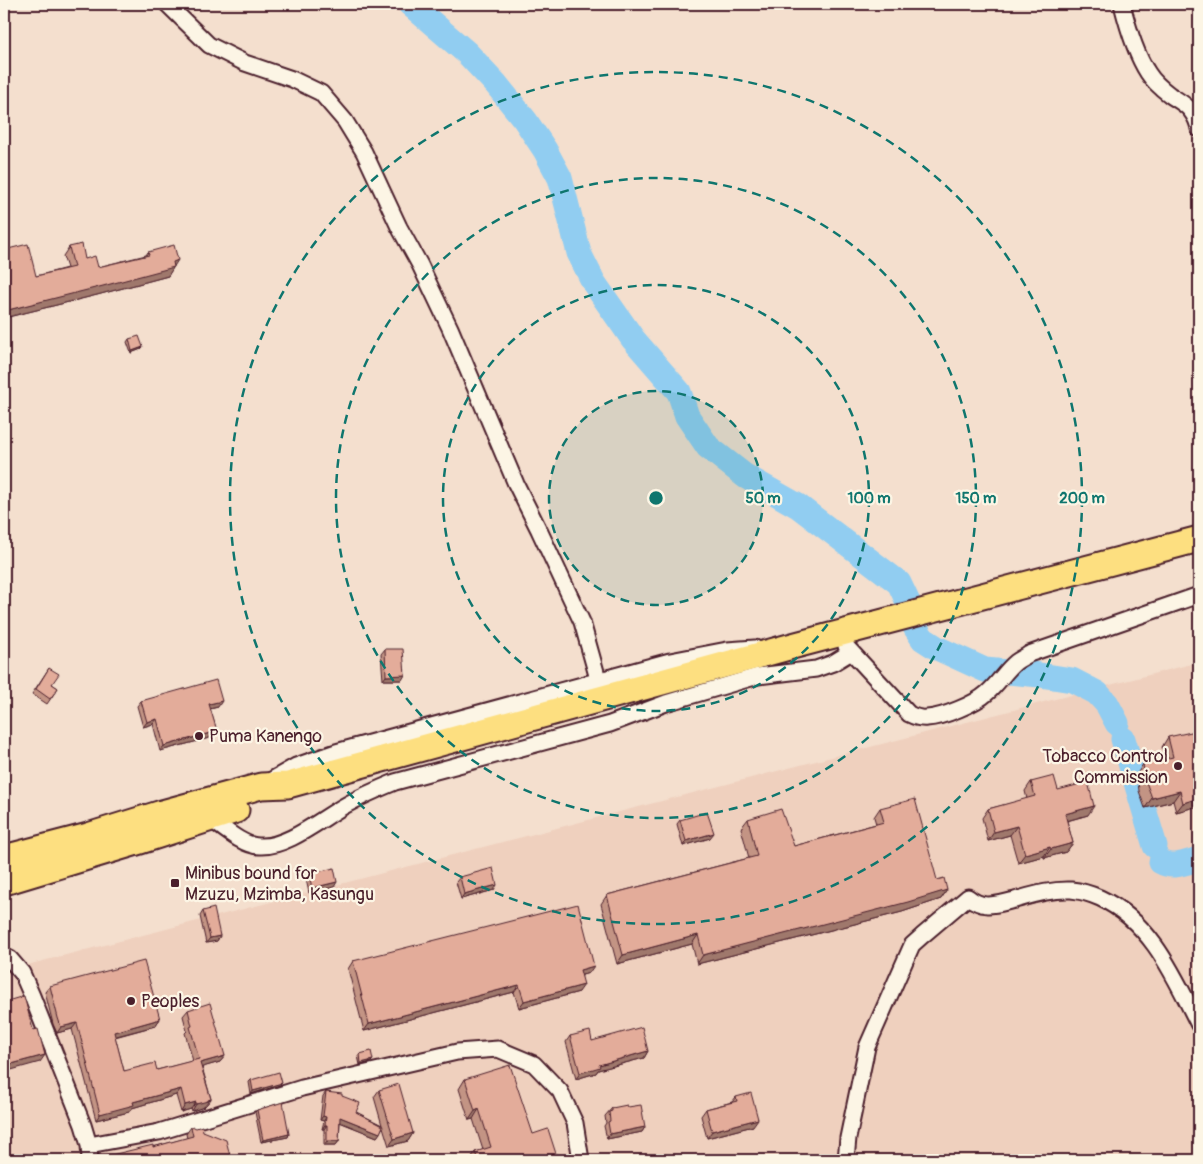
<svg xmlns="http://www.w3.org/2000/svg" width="1203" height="1164" viewBox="0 0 1203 1164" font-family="Pangolin,sans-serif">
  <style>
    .built { fill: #efd0be }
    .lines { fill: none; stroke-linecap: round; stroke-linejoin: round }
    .river { stroke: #91cdf1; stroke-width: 25 }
    .minor-casing { stroke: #4a1f2b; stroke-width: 19 }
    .trunk-casing { stroke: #4a1f2b; stroke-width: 29 }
    .minor { stroke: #fcf5e5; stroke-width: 15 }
    .trunk { stroke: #fddf80; stroke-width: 25 }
    .wall { fill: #c39484; stroke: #4a1f2b }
    .shaded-wall { fill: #9f786c; stroke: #4a1f2b }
    .building { fill: #e3ac9a; stroke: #4a1f2b }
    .ring { fill: none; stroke: #0f766e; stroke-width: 2.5; stroke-dasharray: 9 6 }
    .poi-dot { fill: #4a1f2b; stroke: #fcf5e5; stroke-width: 2 }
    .labels { text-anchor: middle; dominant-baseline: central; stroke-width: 4.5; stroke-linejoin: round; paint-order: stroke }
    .poi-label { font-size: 18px; fill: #4a1f2b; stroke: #fcf5e5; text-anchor: start }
    .centre { fill: #0f766e; stroke: #fcf5e5; stroke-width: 2.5 }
    .ring-label { font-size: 15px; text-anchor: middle; font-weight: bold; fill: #0f766e; stroke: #fcf5e5; stroke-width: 4.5; stroke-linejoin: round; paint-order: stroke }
  </style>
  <rect width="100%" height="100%" fill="#f4dfce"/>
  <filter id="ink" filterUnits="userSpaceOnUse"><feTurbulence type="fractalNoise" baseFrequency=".02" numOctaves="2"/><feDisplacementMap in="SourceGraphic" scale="10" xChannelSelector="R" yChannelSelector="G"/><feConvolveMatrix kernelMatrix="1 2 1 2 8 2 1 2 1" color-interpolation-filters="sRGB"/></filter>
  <g filter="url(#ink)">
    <path class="built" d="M 1199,662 L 1199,1160 L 4,1160 L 4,971 Z"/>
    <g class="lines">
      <g class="river">
        <path d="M 410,4 L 467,53 L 496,84 L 525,120 L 545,150 L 560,178 L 579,253 L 594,283 L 633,339 L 679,392 L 687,416 L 708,447 L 745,476 L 798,506 L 899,583 L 908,602"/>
        <path d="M 915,627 L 923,639 L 937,648 L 985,670 L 1040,675 L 1072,680 L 1097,693 L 1107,704 L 1117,723"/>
        <path d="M 1123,739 L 1155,846"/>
        <path d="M 1161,862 C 1173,869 1187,862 1199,859"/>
      </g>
      <g class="minor-casing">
        <g id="minor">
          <path d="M 167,4 L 209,45 L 245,63 L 292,79 L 321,93 L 345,121 L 364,152 L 399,227 L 420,265 L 450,328 L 516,484 L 539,530 L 582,622 L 598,679"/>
          <path d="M 1122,4 C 1127,24 1136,55 1148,73 C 1153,81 1162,89 1170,95 C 1177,100 1186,104 1191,111 C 1195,116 1198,123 1199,129"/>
          <path d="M 846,646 L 909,714 C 915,717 920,719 927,718 C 943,717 975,704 987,693 C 998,684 1005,671 1016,662 C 1020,659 1025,657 1029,654 L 1199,595"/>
          <path d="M 268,782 L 296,766 L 336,752 L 670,661 L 727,650 L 755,648"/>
          <path d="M 209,818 C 222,827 243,846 259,846 C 287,848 322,818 346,805 C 362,796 378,789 395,782 L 610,724 L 666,703 L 758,676 L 816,669 L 833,663 L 851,652"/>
          <path d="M 4,956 L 10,959 L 22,973 L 32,996 L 83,1125 L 89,1145 L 90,1160"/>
          <path d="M 89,1145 L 159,1132 L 302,1088 L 457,1052 L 498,1049 L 534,1064 L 560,1091 L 575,1123 L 581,1160"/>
          <path d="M 846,1160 L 848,1138 L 867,1047 L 912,945 L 922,936 L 968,897 C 984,910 996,904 1015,900 C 1033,895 1052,889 1071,890 C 1082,891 1091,894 1100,898 C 1152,922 1175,978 1199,1025"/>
        </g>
      </g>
      <g class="trunk-casing">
        <g id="trunk">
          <path d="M 4,858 L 88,836 L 162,813 L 261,786 L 288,785 L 796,645 L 1199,539"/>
          <path d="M 4,882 L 140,841 L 236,810"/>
        </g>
      </g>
      <use href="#minor" class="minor"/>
      <use href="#trunk" class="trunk"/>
    </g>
    <g class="wall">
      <path d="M 69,247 L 85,259 L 98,267 L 146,255 L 148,252 L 174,266 L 168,276 L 97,295 L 4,318 L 4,250 L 36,276 L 67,268 L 63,256 Z"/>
      <path d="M 129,339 L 143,347 L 141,349 L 131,353 L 127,342 Z"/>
      <path d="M 385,649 L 402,680 L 383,680 L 381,654 Z"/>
      <path d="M 49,668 L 52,684 L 58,688 L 47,704 L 32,694 Z"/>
      <path d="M 141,701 L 218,707 L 210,709 L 217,731 L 213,737 L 160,751 L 153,724 L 143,727 L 137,706 Z"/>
      <path d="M 1168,737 L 1199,806 L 1176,812 L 1173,801 L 1145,808 L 1139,791 L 1137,774 L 1143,764 L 1165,759 L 1162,747 Z"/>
      <path d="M 1031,782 L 1058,790 L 1088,815 L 1067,821 L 1073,843 L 1066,852 L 1044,858 L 1044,856 L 1018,863 L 1010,835 L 988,841 L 982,818 L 988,809 L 1027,799 L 1025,791 Z"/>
      <path d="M 880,808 L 937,880 L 947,890 L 941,899 L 902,912 L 697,964 L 692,944 L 617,964 L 601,904 L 607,895 L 749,858 L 741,828 L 748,819 L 794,846 L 876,824 L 874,817 Z"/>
      <path d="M 680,820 L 710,838 L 683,846 L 677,824 Z"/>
      <path d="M 309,874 L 334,887 L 309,893 L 306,879 Z"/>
      <path d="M 460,877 L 494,890 L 461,899 L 456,882 Z"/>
      <path d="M 203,911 L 220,936 L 217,941 L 206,943 L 200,916 Z"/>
      <path d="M 353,961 L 589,973 L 582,975 L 579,992 L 519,1008 L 514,992 L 364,1031 L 348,969 Z"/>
      <path d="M 50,986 L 160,1019 L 155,1026 L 115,1037 L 124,1071 L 157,1070 L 193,1061 L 185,1033 L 187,1031 L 183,1016 L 188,1010 L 225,1056 L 220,1062 L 202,1067 L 211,1099 L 206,1105 L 204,1107 L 192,1111 L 191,1109 L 181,1112 L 176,1095 L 132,1108 L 129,1112 L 96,1120 L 72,1029 L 57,1033 L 53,1024 L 45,992 Z"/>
      <path d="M 570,1036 L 592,1041 L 648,1051 L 644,1058 L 598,1070 L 596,1073 L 576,1079 L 566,1042 Z"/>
      <path d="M 360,1054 L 373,1060 L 371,1062 L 360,1065 L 358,1056 Z"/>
      <path d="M 465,1079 L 533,1134 L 558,1160 L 470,1160 L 475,1152 L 483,1150 L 473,1119 L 469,1120 L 459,1089 Z"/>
      <path d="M 251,1080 L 280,1085 L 251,1094 L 249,1082 Z"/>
      <path d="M 379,1090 L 413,1133 L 408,1141 L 389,1146 L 383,1127 L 377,1137 L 340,1122 L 339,1141 L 336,1145 L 324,1145 L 324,1129 L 322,1129 L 324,1121 L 320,1120 L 323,1096 L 326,1092 L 342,1096 L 356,1112 L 382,1125 L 374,1097 Z"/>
      <path d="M 736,1097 L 753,1126 L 707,1138 L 701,1116 L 706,1109 L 732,1102 Z"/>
      <path d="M 628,1107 L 645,1127 L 642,1132 L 607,1139 L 604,1126 L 606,1123 L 605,1116 L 612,1108 Z"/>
      <path d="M 257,1110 L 289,1134 L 288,1137 L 261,1142 L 255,1112 Z"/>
      <path d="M 191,1127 L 203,1131 L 231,1160 L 101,1160 L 103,1157 L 153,1147 L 187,1138 L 186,1134 Z"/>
    </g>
    <g class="shaded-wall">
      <path d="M 178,260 L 168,276 L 97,295 L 4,318 L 4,311 L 42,301 Z"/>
      <path d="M 143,347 L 141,349 L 131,353 L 132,351 Z"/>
      <path d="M 405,675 L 402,680 L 383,680 L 386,676 Z"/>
      <path d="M 222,701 L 218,707 L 205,710 L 209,704 Z"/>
      <path d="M 157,719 L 153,724 L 143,727 L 147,722 Z"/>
      <path d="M 217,731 L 213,737 L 160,751 L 164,746 Z"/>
      <path d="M 1180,791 L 1173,801 L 1145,808 L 1152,798 Z"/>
      <path d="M 1199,798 L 1199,806 L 1176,812 L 1183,803 Z"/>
      <path d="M 1094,806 L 1088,815 L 1059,823 L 1065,814 Z"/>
      <path d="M 1017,826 L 1010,835 L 988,841 L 994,832 Z"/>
      <path d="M 714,833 L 710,838 L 683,846 L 686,841 Z"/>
      <path d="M 1073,843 L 1066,852 L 1044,858 L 1051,849 Z"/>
      <path d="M 1050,847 L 1044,856 L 1018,863 L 1025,854 Z"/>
      <path d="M 337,882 L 334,887 L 309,893 L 312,888 Z"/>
      <path d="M 497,885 L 494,890 L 461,899 L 464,894 Z"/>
      <path d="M 947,890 L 941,899 L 902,912 L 697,964 L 703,955 Z"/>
      <path d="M 698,935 L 692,944 L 617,964 L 623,955 Z"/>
      <path d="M 220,936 L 217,941 L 206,943 L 210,938 Z"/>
      <path d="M 594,966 L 589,973 L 575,977 L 580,970 Z"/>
      <path d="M 519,985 L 514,992 L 364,1031 L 369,1024 Z"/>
      <path d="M 584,985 L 579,992 L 519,1008 L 524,1001 Z"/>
      <path d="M 160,1019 L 155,1026 L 109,1038 L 114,1032 Z"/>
      <path d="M 77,1023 L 72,1029 L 57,1033 L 61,1027 Z"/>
      <path d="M 648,1051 L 644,1058 L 598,1070 L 596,1073 L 576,1079 L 580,1073 L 599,1065 Z"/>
      <path d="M 45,1055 L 40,1062 L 4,1072 L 4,1066 Z"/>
      <path d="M 225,1056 L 220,1062 L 196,1069 L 200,1063 Z"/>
      <path d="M 373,1060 L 371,1062 L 360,1065 L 361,1063 Z"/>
      <path d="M 282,1083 L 280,1085 L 251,1094 L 253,1091 Z"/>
      <path d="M 181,1089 L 176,1095 L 132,1108 L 129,1112 L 96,1120 L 100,1114 L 133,1102 Z"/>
      <path d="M 211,1099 L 204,1107 L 192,1111 L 196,1104 Z"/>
      <path d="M 196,1102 L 191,1109 L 181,1112 L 185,1105 Z"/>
      <path d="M 479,1109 L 473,1119 L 469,1120 L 475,1111 Z"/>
      <path d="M 323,1116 L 326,1117 L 324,1121 L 320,1120 Z"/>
      <path d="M 340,1117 L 380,1133 L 377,1137 L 337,1121 Z"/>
      <path d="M 758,1119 L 753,1126 L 707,1138 L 712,1131 Z"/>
      <path d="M 325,1125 L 327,1125 L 324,1129 L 322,1129 Z"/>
      <path d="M 645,1127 L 642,1132 L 607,1139 L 610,1134 Z"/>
      <path d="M 413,1133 L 408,1141 L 389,1146 L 394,1139 Z"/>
      <path d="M 289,1134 L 288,1137 L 261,1142 L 263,1140 Z"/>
      <path d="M 327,1141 L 339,1141 L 336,1145 L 324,1145 Z"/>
    </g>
    <g class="building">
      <path d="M 28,244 L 36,276 L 74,267 L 69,247 L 82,244 L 85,259 L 95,256 L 98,267 L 149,255 L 148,252 L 174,245 L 178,260 L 173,262 L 174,267 L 103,286 L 4,311 L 4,250 Z"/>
      <path d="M 139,336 L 143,347 L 132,351 L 129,339 Z"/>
      <path d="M 4,374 L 6,383 L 4,383 Z"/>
      <path d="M 385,649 L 403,649 L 405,675 L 386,676 Z"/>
      <path d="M 49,668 L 59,674 L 52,684 L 58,688 L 50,699 L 36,689 Z"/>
      <path d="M 216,680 L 222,701 L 209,704 L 217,731 L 164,746 L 157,719 L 147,722 L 141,701 Z"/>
      <path d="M 1196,731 L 1199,744 L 1199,798 L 1183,803 L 1180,791 L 1152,798 L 1146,782 L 1143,764 L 1173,757 L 1168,737 Z"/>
      <path d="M 1054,776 L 1058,790 L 1088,782 L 1094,806 L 1065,814 L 1073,843 L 1051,849 L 1050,847 L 1025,854 L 1017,826 L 994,832 L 988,809 L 1035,796 L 1031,782 Z"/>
      <path d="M 915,799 L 937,880 L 944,878 L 947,890 L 908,902 L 703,955 L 698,935 L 623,955 L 607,895 L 757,856 L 748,819 L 781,809 L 794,846 L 884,822 L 880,808 Z"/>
      <path d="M 707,812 L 714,833 L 686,841 L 680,820 Z"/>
      <path d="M 334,868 L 337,882 L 312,888 L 309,874 Z"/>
      <path d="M 493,868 L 497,885 L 464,894 L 460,877 Z"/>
      <path d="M 578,904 L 594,966 L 580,970 L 584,985 L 524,1001 L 519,985 L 369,1024 L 353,961 Z"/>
      <path d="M 214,908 L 220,936 L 210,938 L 203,911 Z"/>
      <path d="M 144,961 L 160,1019 L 114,1032 L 124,1071 L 155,1063 L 157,1070 L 199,1059 L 190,1027 L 192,1026 L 188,1010 L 210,1003 L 225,1056 L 200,1063 L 211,1099 L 208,1100 L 208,1101 L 196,1104 L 196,1102 L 185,1105 L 181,1089 L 133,1102 L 134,1105 L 100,1114 L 77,1023 L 61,1027 L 58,1018 L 50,986 Z"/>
      <path d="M 24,996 L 33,1030 L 38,1029 L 45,1055 L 4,1066 L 4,1002 Z"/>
      <path d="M 642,1027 L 648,1051 L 599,1065 L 600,1067 L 580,1073 L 570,1036 L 590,1031 L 592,1041 Z"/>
      <path d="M 371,1051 L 373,1060 L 361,1063 L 360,1054 Z"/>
      <path d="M 510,1065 L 533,1134 L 548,1129 L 558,1160 L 478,1160 L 475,1152 L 491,1147 L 479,1109 L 475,1111 L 465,1079 Z"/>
      <path d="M 279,1072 L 282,1083 L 253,1091 L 251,1080 Z"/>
      <path d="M 399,1084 L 413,1133 L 394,1139 L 379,1090 Z"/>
      <path d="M 326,1092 L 342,1094 L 342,1096 L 360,1103 L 356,1112 L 383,1126 L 380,1133 L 340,1117 L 339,1141 L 327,1141 L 327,1125 L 325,1125 L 326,1117 L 323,1116 Z"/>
      <path d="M 751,1093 L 758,1119 L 712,1131 L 706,1109 L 737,1101 L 736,1097 Z"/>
      <path d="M 283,1102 L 289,1134 L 263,1140 L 257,1110 Z"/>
      <path d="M 627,1105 L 628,1107 L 641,1105 L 645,1127 L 610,1134 L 608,1122 L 610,1121 L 609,1112 L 612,1111 L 612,1108 Z"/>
      <path d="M 192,1126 L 196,1128 L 202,1126 L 203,1131 L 226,1140 L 231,1160 L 103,1160 L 102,1158 L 103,1157 L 153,1145 L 153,1147 L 193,1136 L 191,1127 Z"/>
    </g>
  </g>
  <circle cx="656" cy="498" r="107" fill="#0f766e" fill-opacity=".12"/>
  <g class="ring">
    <circle cx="656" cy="498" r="107"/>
    <circle cx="656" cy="498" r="213"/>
    <circle cx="656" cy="498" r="320"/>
    <circle cx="656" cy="498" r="426"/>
  </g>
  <g class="poi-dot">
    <circle cx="199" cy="736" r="5"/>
    <circle cx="1178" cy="766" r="5"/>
    <rect x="170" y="878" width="10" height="10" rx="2.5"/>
    <circle cx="131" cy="1001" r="5"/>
  </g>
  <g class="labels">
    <g class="poi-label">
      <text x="209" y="736">Puma Kanengo</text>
      <text x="1168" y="756" text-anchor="end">Tobacco Control<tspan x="1168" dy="21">Commission</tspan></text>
      <text x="185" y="873">Minibus bound for<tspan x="185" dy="21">Mzuzu, Mzimba, Kasungu</tspan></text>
      <text x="141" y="1001">Peoples</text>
    </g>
  </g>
  <circle cx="656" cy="498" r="8" class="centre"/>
  <g class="ring-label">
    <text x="763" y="503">50 m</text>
    <text x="869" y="503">100 m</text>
    <text x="976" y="503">150 m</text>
    <text x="1082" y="503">200 m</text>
  </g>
  <rect width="1203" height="1164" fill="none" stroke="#fcf5e5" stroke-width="20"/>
  <rect x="10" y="10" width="1183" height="1144" fill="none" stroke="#4a1f2b" stroke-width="2" filter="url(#ink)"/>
</svg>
